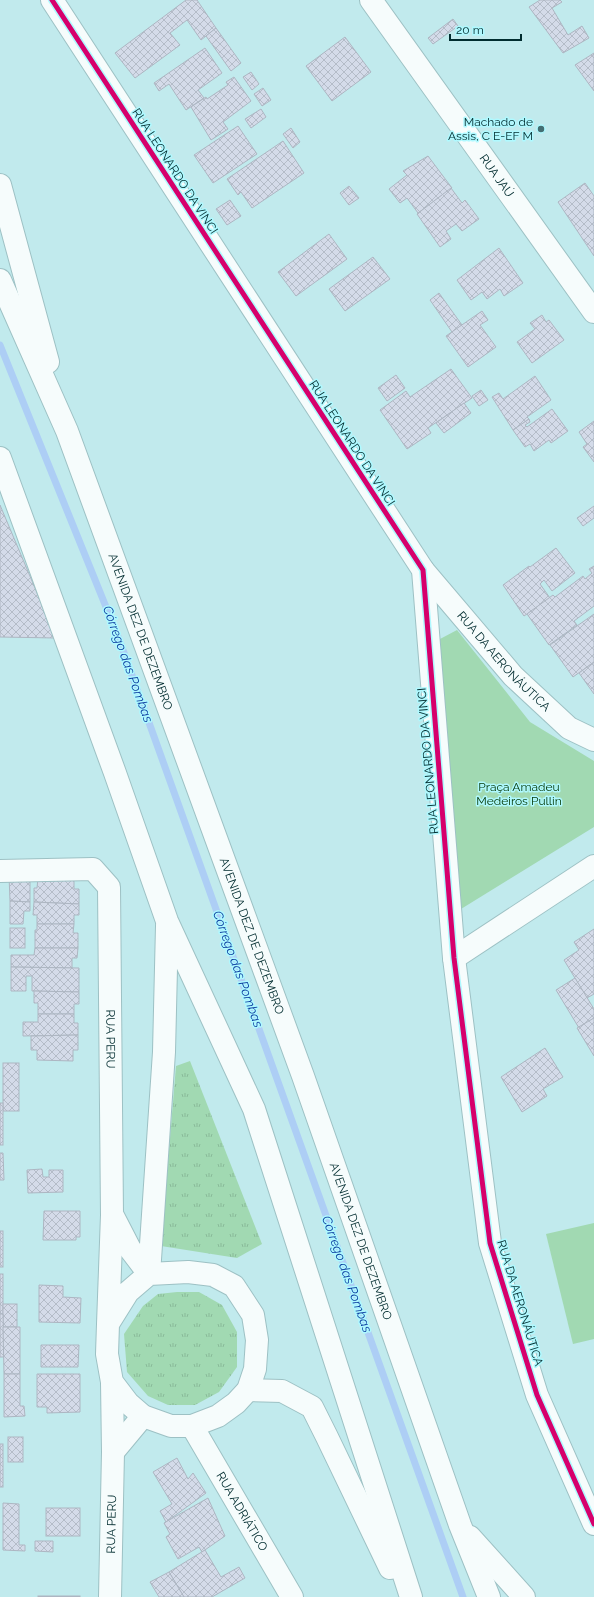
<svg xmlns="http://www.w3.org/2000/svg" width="594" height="1597" viewBox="0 0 594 1597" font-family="Raleway,sans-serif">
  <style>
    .grass { fill: url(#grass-tufts) }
    .park { fill: #a1d9b2 }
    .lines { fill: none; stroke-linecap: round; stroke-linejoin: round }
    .stream { stroke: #adcef5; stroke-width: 7 }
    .building { fill: url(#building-cross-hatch); stroke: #adb6c2 }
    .street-casing { stroke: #9dc1c4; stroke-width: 24 }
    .highway-casing { stroke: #9dc1c4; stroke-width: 24 }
    .street { stroke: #f6fcfc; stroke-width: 22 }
    .highway { stroke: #f6fcfc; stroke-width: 22 }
    .cycleway-casing { stroke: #aff9ff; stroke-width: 8 }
    .cycleway { stroke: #d6006c; stroke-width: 5 }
    .poi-dot { fill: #446e72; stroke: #aff9ff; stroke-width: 1.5 }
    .labels { text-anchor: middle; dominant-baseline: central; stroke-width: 3; stroke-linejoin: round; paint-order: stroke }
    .poi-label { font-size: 12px; fill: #002c2f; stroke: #aff9ff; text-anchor: end }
    .street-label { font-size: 12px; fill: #002c2f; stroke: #aff9ff }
    .park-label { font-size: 12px; fill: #003500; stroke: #aff9ff }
    .water-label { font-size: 13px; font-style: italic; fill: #0d3ea1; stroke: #aff9ff }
  </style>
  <defs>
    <pattern id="grass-tufts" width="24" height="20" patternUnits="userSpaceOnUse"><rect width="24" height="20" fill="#a1d9b2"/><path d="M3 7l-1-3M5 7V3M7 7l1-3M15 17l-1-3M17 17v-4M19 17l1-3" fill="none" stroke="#89ba99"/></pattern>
    <pattern id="building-cross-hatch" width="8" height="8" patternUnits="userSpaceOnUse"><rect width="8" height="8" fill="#d4dbe9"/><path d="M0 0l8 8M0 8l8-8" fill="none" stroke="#b4bcc8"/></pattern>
  </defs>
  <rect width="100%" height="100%" fill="#c1eaed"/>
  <g class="grass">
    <path d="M 190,1061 L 262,1244 L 237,1258 L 161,1246 L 176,1066 Z"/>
    <path d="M 177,1292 L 199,1292 L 222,1305 L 237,1332 L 237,1367 L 219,1392 L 195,1405 L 168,1405 L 148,1396 L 127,1372 L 124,1334 L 143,1306 L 158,1294 Z"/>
  </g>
  <g class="park">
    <path d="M 457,630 L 530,722 L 594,761 L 594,827 L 461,909 L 453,824 L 440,639 Z"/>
    <path d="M 594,1223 L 594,1339 L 573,1344 L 546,1234 Z"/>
  </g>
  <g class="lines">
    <path class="stream" d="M 0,345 L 119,639 L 463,1597"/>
  </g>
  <g class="building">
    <path d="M 186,0 L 197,0 L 216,28 L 201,40 L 187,20 L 170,33 L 180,45 L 135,78 L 115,53 Z"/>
    <path d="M 540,0 L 560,0 L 562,2 L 552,8 L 568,35 L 582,26 L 589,38 L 563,53 L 529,7 Z"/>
    <path d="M 453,19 L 458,26 L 433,44 L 428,38 Z"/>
    <path d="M 216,28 L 241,63 L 231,71 L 206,36 Z"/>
    <path d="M 345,37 L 371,72 L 332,101 L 306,66 Z"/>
    <path d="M 205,48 L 222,73 L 198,90 L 204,98 L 186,110 L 169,84 L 159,91 L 154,83 Z"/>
    <path d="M 594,53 L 594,91 L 575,65 Z"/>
    <path d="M 251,72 L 259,84 L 252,90 L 243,77 Z"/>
    <path d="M 234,77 L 251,101 L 223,122 L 228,129 L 211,140 L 191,107 L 206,97 L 207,99 L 228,85 L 226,82 Z"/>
    <path d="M 263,88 L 271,100 L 262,106 L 254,94 Z"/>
    <path d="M 261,109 L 266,117 L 251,128 L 245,119 Z"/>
    <path d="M 238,126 L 257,154 L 213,183 L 194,155 Z"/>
    <path d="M 291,128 L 300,142 L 293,148 L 283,134 Z"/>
    <path d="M 283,141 L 304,173 L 252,208 L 241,192 L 238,195 L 227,179 Z"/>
    <path d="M 428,156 L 452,188 L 418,213 L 407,198 L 400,203 L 389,189 L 407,175 L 403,171 Z"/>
    <path d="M 585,183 L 594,196 L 594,256 L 558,202 Z"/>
    <path d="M 349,186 L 359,198 L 349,205 L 340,193 Z"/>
    <path d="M 451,188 L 462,203 L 465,200 L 479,219 L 462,231 L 456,224 L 446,231 L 451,239 L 440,247 L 417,214 Z"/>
    <path d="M 230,200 L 241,216 L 227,225 L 216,209 Z"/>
    <path d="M 329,234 L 347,259 L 296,296 L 278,272 Z"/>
    <path d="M 499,248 L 523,283 L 504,296 L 500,289 L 487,299 L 482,292 L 471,300 L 457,280 Z"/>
    <path d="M 373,257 L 390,279 L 345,311 L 329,289 Z"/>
    <path d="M 439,293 L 462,325 L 452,332 L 430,300 Z"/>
    <path d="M 482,311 L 488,320 L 480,325 L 496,347 L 468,367 L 446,336 Z"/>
    <path d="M 542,315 L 546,322 L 549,320 L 564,340 L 532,363 L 517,342 L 535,329 L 530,323 Z"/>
    <path d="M 451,369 L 472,398 L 428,428 L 431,433 L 407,449 L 380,410 L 406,391 L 410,397 Z"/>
    <path d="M 396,375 L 405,388 L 387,401 L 378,388 Z"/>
    <path d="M 535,376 L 551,400 L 527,417 L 529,419 L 513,430 L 492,397 L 499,393 L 503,399 Z"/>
    <path d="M 481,390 L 488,400 L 479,406 L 472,396 Z"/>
    <path d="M 464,403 L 471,413 L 444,433 L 436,423 Z"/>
    <path d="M 552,409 L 568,431 L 551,443 L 549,440 L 534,451 L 530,444 L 525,447 L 513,430 L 529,419 L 530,422 L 525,425 L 527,427 Z"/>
    <path d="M 594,421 L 594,462 L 583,447 L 587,444 L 579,432 Z"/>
    <path d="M 0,505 L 56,638 L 0,637 Z"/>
    <path d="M 594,506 L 594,518 L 583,526 L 577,518 Z"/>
    <path d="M 556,548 L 575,573 L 552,591 L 544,580 L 540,584 L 550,598 L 524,616 L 503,585 L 529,566 L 530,567 Z"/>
    <path d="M 594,566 L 594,606 L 574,621 L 577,625 L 549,645 L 527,614 L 553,595 L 555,597 L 583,576 L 585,579 L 592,573 L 589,569 Z"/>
    <path d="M 594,614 L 594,662 L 573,677 L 550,645 Z"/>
    <path d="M 594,662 L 594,694 L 579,673 Z"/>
    <path d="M 9,875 L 30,875 L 30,902 L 10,901 Z"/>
    <path d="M 38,878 L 74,879 L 74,889 L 79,889 L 79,904 L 34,902 L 34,888 L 37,888 Z"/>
    <path d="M 10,901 L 30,902 L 30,911 L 24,911 L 23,924 L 10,924 Z"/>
    <path d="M 34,902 L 79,904 L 79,915 L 74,915 L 74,924 L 37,924 L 37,915 L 33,915 Z"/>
    <path d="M 37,924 L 74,924 L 73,933 L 78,933 L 78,948 L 35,948 L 35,930 L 37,930 Z"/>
    <rect x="10" y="928" width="15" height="20"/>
    <path d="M 594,929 L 594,994 L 587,998 L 564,960 L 579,950 L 574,942 Z"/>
    <path d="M 35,948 L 78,948 L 77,958 L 72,958 L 72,968 L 11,967 L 11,955 L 34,955 Z"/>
    <path d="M 11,967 L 79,968 L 79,992 L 32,991 L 32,976 L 26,976 L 26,991 L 11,991 Z"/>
    <path d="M 575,978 L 594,1009 L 594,1018 L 579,1028 L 556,990 Z"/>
    <path d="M 34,991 L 79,992 L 79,1004 L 74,1004 L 74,1014 L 38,1014 L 38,1003 L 34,1003 Z"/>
    <path d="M 38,1014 L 74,1014 L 74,1023 L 78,1023 L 78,1035 L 23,1036 L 23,1022 L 38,1022 Z"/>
    <path d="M 594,1018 L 594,1056 L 577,1028 Z"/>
    <path d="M 78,1035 L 78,1050 L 73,1050 L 73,1061 L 37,1060 L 37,1050 L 31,1050 L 31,1036 Z"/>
    <path d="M 545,1048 L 563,1077 L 543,1089 L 547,1096 L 522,1112 L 501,1077 Z"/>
    <rect x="3" y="1063" width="16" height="48"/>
    <rect x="0" y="1103" width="3" height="42"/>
    <path d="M 0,1153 L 3,1153 L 4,1180 L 0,1180 Z"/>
    <path d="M 42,1169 L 43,1177 L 49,1177 L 49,1170 L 63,1170 L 63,1192 L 28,1193 L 27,1170 Z"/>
    <path d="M 44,1211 L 80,1211 L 80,1237 L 76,1237 L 76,1240 L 43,1240 Z"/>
    <rect x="0" y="1231" width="3" height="36"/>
    <rect x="0" y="1274" width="3" height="40"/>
    <path d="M 39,1285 L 63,1286 L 63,1297 L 81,1298 L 80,1323 L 39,1322 Z"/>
    <rect x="3" y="1304" width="14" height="23"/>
    <path d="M 0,1314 L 3,1314 L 4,1357 L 0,1357 Z"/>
    <path d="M 3,1327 L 20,1327 L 20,1374 L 4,1374 Z"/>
    <path d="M 41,1345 L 79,1345 L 78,1367 L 41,1367 Z"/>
    <path d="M 4,1374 L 20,1374 L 20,1406 L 24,1406 L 25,1416 L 4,1417 Z"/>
    <path d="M 37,1374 L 80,1374 L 80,1412 L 47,1413 L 47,1407 L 37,1407 Z"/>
    <rect x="8" y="1437" width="15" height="25"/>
    <rect x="0" y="1444" width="3" height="43"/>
    <path d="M 177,1458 L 188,1479 L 193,1473 L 206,1493 L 166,1522 L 160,1511 L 172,1504 L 153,1472 Z"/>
    <path d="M 208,1498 L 225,1536 L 202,1552 L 199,1547 L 178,1559 L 166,1537 L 170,1534 L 164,1523 Z"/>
    <path d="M 3,1503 L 19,1504 L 19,1545 L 25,1545 L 25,1551 L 3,1550 Z"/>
    <rect x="46" y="1508" width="34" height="28"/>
    <path d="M 35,1541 L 53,1541 L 53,1552 L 35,1551 Z"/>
    <path d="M 205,1550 L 221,1577 L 239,1567 L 245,1578 L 212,1597 L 184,1597 L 169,1572 Z"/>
    <path d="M 169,1572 L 184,1597 L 159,1597 L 150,1582 Z"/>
    <rect x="38" y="1596" width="42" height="1"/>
  </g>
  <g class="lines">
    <g class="street-casing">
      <g id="street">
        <path d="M 52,0 L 423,570 L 454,958 L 490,1243 L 537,1395 L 594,1524"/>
        <path id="s1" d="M 371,0 L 594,312"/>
        <path id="s2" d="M 423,570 L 513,676 L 569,728 L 594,740"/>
        <path id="s3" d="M 0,871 L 93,869 L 109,887 L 112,1215 L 108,1324 L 107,1354 L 112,1382 L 128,1403 L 143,1416 L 171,1426 L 192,1426 L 218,1416 L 236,1403 L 248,1390 L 255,1369 L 257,1340 L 253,1315 L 234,1286 L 213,1275 L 188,1272 L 149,1274 L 128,1292 L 108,1324"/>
        <path d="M 454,958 L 594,866"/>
        <path d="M 113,1216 L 130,1249 L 149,1274"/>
        <path id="s4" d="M 192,1426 L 292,1597"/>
        <path d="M 113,1452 L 143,1416"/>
        <path id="s5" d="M 110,1597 L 113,1452 L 112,1382"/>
      </g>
    </g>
    <g class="highway-casing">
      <g id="highway">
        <path d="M 0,185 L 48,362"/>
        <path id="s6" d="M 0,280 L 67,431 L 303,1076 L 460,1525 L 489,1597"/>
        <path d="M 0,458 L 115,773 L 167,921 L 254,1109 L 411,1597"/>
        <path d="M 149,1274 L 164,1052 L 167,926"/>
        <path d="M 248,1390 L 282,1391 L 312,1407 L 327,1437 L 390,1568"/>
        <path d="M 470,1537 L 524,1597"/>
      </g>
    </g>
    <use href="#street" class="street"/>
    <use href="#highway" class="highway"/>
    <g class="cycleway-casing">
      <path id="cycleway" d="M 52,0 L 423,570 L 454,958 L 490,1243 L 537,1395 L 594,1524"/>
    </g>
    <use href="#cycleway" class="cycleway"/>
  </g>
  <circle class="poi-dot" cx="541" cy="129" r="4"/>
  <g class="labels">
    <g class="poi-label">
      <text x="533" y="122">Machado de<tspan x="533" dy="14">Assis, C E-EF M</tspan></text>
    </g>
    <g class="street-label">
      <text transform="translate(175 171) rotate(57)">RUA LEONARDO DA VINCI</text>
      <text stroke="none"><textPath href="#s1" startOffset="216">RUA JAÚ</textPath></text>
      <text transform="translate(352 443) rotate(57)">RUA LEONARDO DA VINCI</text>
      <text stroke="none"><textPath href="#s6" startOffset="379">AVENIDA DEZ DE DEZEMBRO</textPath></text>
      <text stroke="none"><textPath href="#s2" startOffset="122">RUA DA AERONÁUTICA</textPath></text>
      <text transform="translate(428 761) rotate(-95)">RUA LEONARDO DA VINCI</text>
      <text stroke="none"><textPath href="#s6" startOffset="703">AVENIDA DEZ DE DEZEMBRO</textPath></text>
      <text stroke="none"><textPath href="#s3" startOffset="269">RUA PERU</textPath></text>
      <text stroke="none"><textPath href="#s6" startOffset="1027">AVENIDA DEZ DE DEZEMBRO</textPath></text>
      <text transform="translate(520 1303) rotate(73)">RUA DA AERONÁUTICA</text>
      <text stroke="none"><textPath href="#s4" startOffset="99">RUA ADRIÁTICO</textPath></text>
      <text stroke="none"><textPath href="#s5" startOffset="73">RUA PERU</textPath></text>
    </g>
    <g class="park-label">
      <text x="519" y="787">Praça Amadeu<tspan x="519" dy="14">Medeiros Pullin</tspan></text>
    </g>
    <g class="water-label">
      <text transform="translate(128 664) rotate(70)">Córrego das Pombas</text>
      <text transform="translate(238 969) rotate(70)">Córrego das Pombas</text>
      <text transform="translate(347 1274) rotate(70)">Córrego das Pombas</text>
    </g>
  </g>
  <path d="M450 34v6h71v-6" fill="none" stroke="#002c2f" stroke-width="2"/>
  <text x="456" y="34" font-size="12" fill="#002c2f" stroke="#aff9ff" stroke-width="3" paint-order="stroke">20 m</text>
</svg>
